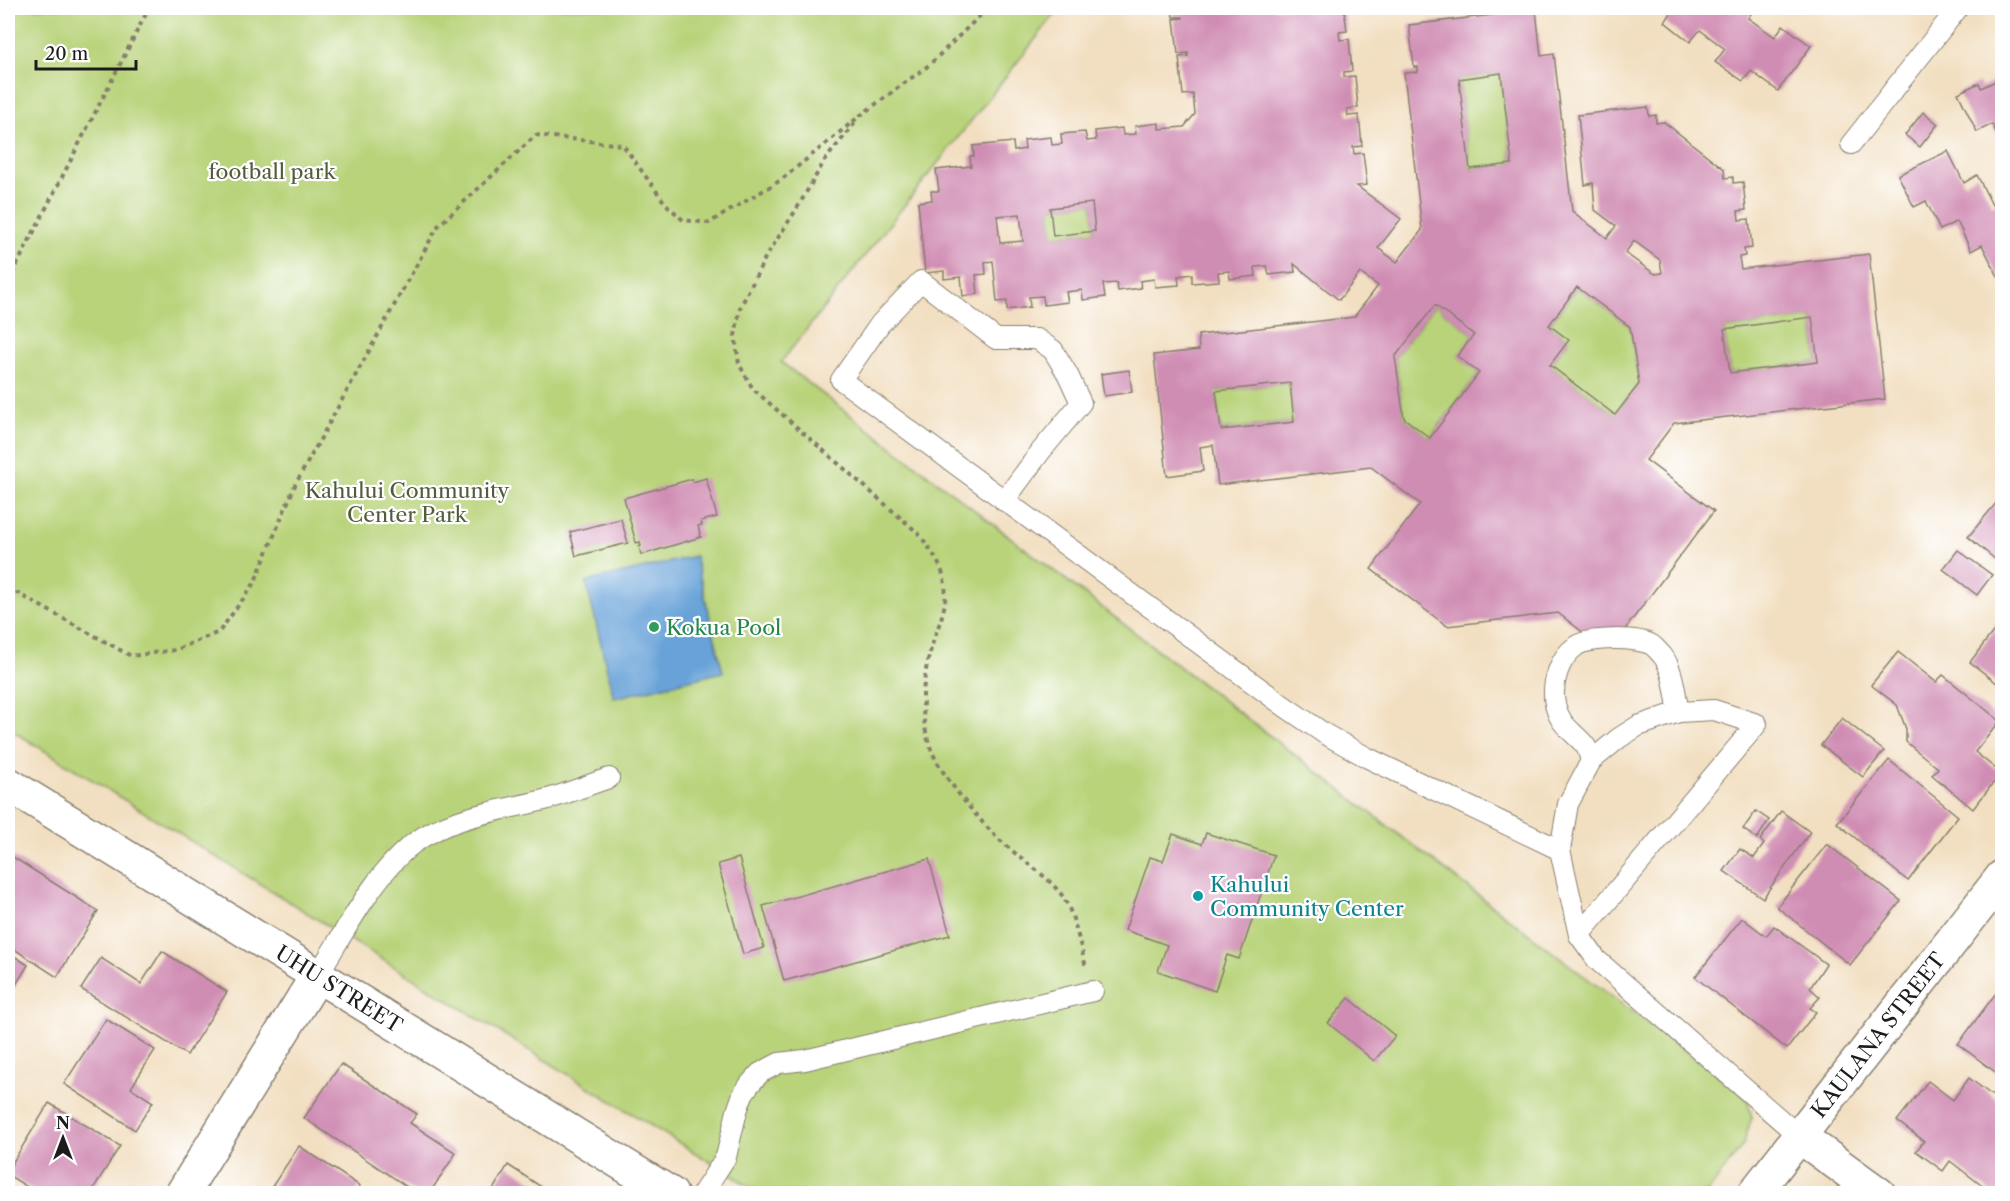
<svg xmlns="http://www.w3.org/2000/svg" width="2010" height="1201" viewBox="0 0 2010 1201" font-family="'Libre Caslon Text',serif">
  <style>
    .green { fill: #b8d379; stroke: #6a784a; stroke-width: 1.5 }
    .water { fill: #68a2d8; stroke: #425f7a; stroke-width: 1.5 }
    .building { fill: #d08db4; fill-rule: evenodd }
    .lines { fill: none; stroke-linecap: round; stroke-linejoin: round }
    .service-casing { stroke: #877e6e; stroke-width: 22 }
    .minor-casing { stroke: #877e6e; stroke-width: 36 }
    .path { stroke: #877e6e; stroke-width: 4; stroke-dasharray: 4.5 4.5; stroke-linecap: butt }
    .service { stroke: #fff; stroke-width: 20 }
    .minor { stroke: #fff; stroke-width: 33 }
    .leisure-dot { fill: #2e9e5b; stroke: #fff; stroke-width: 2 }
    .culture-dot { fill: #0f9aa8; stroke: #fff; stroke-width: 2 }
    .labels { text-anchor: middle; dominant-baseline: central; stroke-width: 4.5; stroke-linejoin: round; paint-order: stroke }
    .park-label { font-size: 21px; fill: #535c3d; stroke: #fff }
    .leisure-label { font-size: 21px; fill: #27864d; stroke: #fff; text-anchor: start }
    .culture-label { font-size: 21px; fill: #0d838f; stroke: #fff; text-anchor: start }
    .street-label { font-size: 21px; fill: #1c1c1c; stroke: #fff }
  </style>
  <rect width="100%" height="100%" fill="#fff"/>
  <filter id="ink" filterUnits="userSpaceOnUse"><feTurbulence type="fractalNoise" baseFrequency=".0167" numOctaves="2"/><feDisplacementMap in="SourceGraphic" scale="12" xChannelSelector="R" yChannelSelector="G"/><feConvolveMatrix kernelMatrix="1 2 1 2 8 2 1 2 1" color-interpolation-filters="sRGB"/></filter>
  <filter id="wash" filterUnits="userSpaceOnUse"><feTurbulence type="fractalNoise" baseFrequency=".008" numOctaves="4" result="noise"/><feDisplacementMap in="SourceGraphic" scale="24" xChannelSelector="R" yChannelSelector="G"/><feGaussianBlur stdDeviation="1.35" result="paint"/><feColorMatrix in="noise" values="0 0 0 0 0 0 0 0 0 0 0 0 0 0 0 0 0 1.4 0 .05"/><feComposite in="paint" operator="in"/></filter>
  <g filter="url(#wash)">
    <rect width="100%" height="100%" fill="#f2dfc1"/>
    <g class="green">
      <path d="M 8,8 L 1060,8 L 781,362 L 1576,970 L 1746,1096 L 1752,1117 L 1743,1145 L 1707,1193 L 760,1193 L 8,728 Z"/>
      <path d="M 1501,73 L 1512,164 L 1470,169 L 1459,79 Z"/>
      <path d="M 1092,203 L 1095,231 L 1053,236 L 1050,208 Z"/>
      <path d="M 1577,287 L 1630,327 L 1639,384 L 1615,415 L 1550,365 L 1569,340 L 1549,325 Z"/>
      <path d="M 1435,305 L 1474,335 L 1458,356 L 1479,373 L 1430,438 L 1404,418 L 1395,357 Z"/>
      <path d="M 1812,317 L 1818,362 L 1730,373 L 1724,329 Z"/>
      <path d="M 1290,383 L 1294,422 L 1221,430 L 1216,391 Z"/>
    </g>
    <path class="water" d="M 695,556 L 723,672 L 614,698 L 586,582 Z"/>
    <g id="blocks">
      <g class="building">
        <path d="M 1172,8 L 1344,8 L 1347,31 L 1339,32 L 1340,40 L 1349,39 L 1352,71 L 1344,72 L 1344,77 L 1355,76 L 1358,108 L 1347,109 L 1348,116 L 1359,115 L 1362,146 L 1353,147 L 1354,154 L 1363,153 L 1367,185 L 1357,186 L 1401,219 L 1378,248 L 1397,262 L 1422,230 L 1404,73 L 1418,72 L 1418,67 L 1414,67 L 1409,25 L 1536,10 L 1541,56 L 1554,54 L 1572,211 L 1607,238 L 1616,226 L 1595,210 L 1593,183 L 1585,185 L 1578,115 L 1648,107 L 1649,116 L 1656,115 L 1656,123 L 1664,122 L 1724,169 L 1725,178 L 1733,177 L 1733,183 L 1743,182 L 1746,210 L 1738,211 L 1739,220 L 1749,219 L 1752,248 L 1744,249 L 1745,256 L 1739,257 L 1741,269 L 1869,254 L 1885,399 L 1674,423 L 1646,460 L 1714,511 L 1620,636 L 1589,637 L 1558,613 L 1447,626 L 1371,569 L 1420,504 L 1371,467 L 1218,485 L 1213,445 L 1200,447 L 1203,471 L 1167,476 L 1154,355 L 1199,350 L 1198,335 L 1354,317 L 1378,286 L 1360,273 L 1339,300 L 1294,264 L 1295,272 L 1269,275 L 1267,266 L 1255,267 L 1256,276 L 1230,279 L 1229,271 L 1218,272 L 1219,281 L 1192,283 L 1192,274 L 1178,276 L 1179,285 L 1155,287 L 1154,279 L 1140,281 L 1141,288 L 1118,291 L 1117,283 L 1103,284 L 1105,297 L 1083,300 L 1082,290 L 1066,292 L 1068,302 L 1044,305 L 1043,296 L 1029,297 L 1030,307 L 1007,310 L 1007,301 L 997,302 L 993,261 L 985,262 L 986,274 L 976,275 L 978,294 L 963,296 L 961,277 L 944,279 L 944,271 L 925,273 L 918,202 L 932,200 L 931,191 L 939,191 L 936,170 L 971,166 L 970,156 L 974,156 L 973,146 L 1013,142 L 1014,151 L 1025,149 L 1024,140 L 1051,137 L 1052,145 L 1062,144 L 1061,134 L 1085,132 L 1087,141 L 1096,140 L 1095,131 L 1122,128 L 1123,135 L 1136,134 L 1135,126 L 1159,123 L 1159,129 L 1184,127 L 1195,114 L 1193,94 L 1183,95 L 1179,57 L 1188,56 L 1188,53 L 1178,54 L 1174,19 L 1183,18 L 1183,17 L 1173,17 ZM 1501,73 L 1512,164 L 1470,169 L 1459,79 ZM 1092,203 L 1095,231 L 1053,236 L 1050,208 ZM 1020,214 L 1023,241 L 1000,243 L 997,216 ZM 1634,241 L 1660,260 L 1662,273 L 1655,274 L 1625,253 ZM 1577,287 L 1630,327 L 1639,384 L 1615,415 L 1550,365 L 1569,340 L 1549,325 ZM 1435,305 L 1474,335 L 1457,356 L 1479,373 L 1430,438 L 1404,418 L 1395,357 ZM 1812,317 L 1818,362 L 1730,373 L 1724,329 ZM 1290,383 L 1294,422 L 1221,430 L 1216,391 Z"/>
        <path d="M 1670,8 L 1755,8 L 1748,18 L 1775,37 L 1783,25 L 1811,46 L 1778,91 L 1751,71 L 1743,81 L 1715,62 L 1725,49 L 1700,30 L 1690,42 L 1665,22 L 1673,10 Z"/>
        <path d="M 2002,78 L 2002,145 L 1992,124 L 1977,132 L 1958,93 L 1979,83 L 1981,88 Z"/>
        <path d="M 1923,112 L 1938,124 L 1920,147 L 1905,135 Z"/>
        <path d="M 1948,151 L 1964,183 L 1977,175 L 1992,205 L 2002,199 L 2002,273 L 1998,276 L 1982,245 L 1971,251 L 1957,221 L 1940,230 L 1926,201 L 1914,207 L 1898,175 Z"/>
        <path d="M 1129,370 L 1132,392 L 1104,396 L 1101,374 Z"/>
        <path d="M 706,478 L 717,517 L 701,521 L 702,525 L 698,526 L 701,537 L 641,555 L 639,547 L 641,546 L 640,542 L 636,543 L 624,498 L 692,479 L 693,482 Z"/>
        <path d="M 2002,496 L 2002,563 L 2001,564 L 1968,537 Z"/>
        <path d="M 621,519 L 628,543 L 576,556 L 570,532 Z"/>
        <path d="M 1958,550 L 1992,575 L 1977,595 L 1943,569 Z"/>
        <path d="M 2002,620 L 2002,687 L 1970,662 Z"/>
        <path d="M 1898,652 L 1936,682 L 1943,675 L 2000,721 L 1975,752 L 2001,773 L 1973,809 L 1932,775 L 1938,768 L 1906,742 L 1906,729 L 1897,705 L 1871,685 Z"/>
        <path d="M 1842,718 L 1884,751 L 1863,777 L 1821,745 Z"/>
        <path d="M 1889,760 L 1958,816 L 1908,881 L 1837,823 Z"/>
        <path d="M 1756,811 L 1769,820 L 1757,839 L 1743,829 Z"/>
        <path d="M 1781,811 L 1810,832 L 1763,898 L 1724,871 L 1740,849 L 1754,858 L 1764,844 L 1760,840 Z"/>
        <path d="M 1206,833 L 1274,855 L 1239,959 L 1227,955 L 1215,991 L 1158,971 L 1167,945 L 1125,930 L 1150,857 L 1163,861 L 1173,834 L 1202,844 Z"/>
        <path d="M 1827,844 L 1901,901 L 1850,965 L 1777,907 Z"/>
        <path d="M 8,854 L 98,911 L 57,977 L 8,945 Z"/>
        <path d="M 739,858 L 764,948 L 743,954 L 718,864 Z"/>
        <path d="M 929,859 L 950,935 L 784,981 L 763,906 Z"/>
        <path d="M 1742,918 L 1766,936 L 1774,926 L 1826,964 L 1810,988 L 1820,997 L 1810,1008 L 1816,1012 L 1787,1049 L 1695,977 Z"/>
        <path d="M 162,951 L 227,992 L 187,1055 L 81,989 L 101,958 L 141,984 Z"/>
        <path d="M 8,952 L 28,965 L 8,998 Z"/>
        <path d="M 2002,985 L 2002,1077 L 1958,1044 Z"/>
        <path d="M 1349,998 L 1395,1036 L 1374,1061 L 1328,1023 Z"/>
        <path d="M 106,1019 L 155,1050 L 131,1088 L 153,1102 L 135,1130 L 64,1084 Z"/>
        <path d="M 341,1064 L 417,1114 L 410,1123 L 456,1153 L 429,1194 L 418,1194 L 304,1118 Z"/>
        <path d="M 1969,1078 L 2002,1103 L 2002,1194 L 1993,1194 L 1950,1161 L 1943,1171 L 1916,1151 L 1924,1141 L 1897,1121 L 1928,1081 L 1953,1100 Z"/>
        <path d="M 49,1103 L 120,1146 L 90,1194 L 33,1194 L 34,1191 L 8,1175 L 8,1170 Z"/>
        <path d="M 299,1146 L 360,1186 L 355,1194 L 267,1194 Z"/>
        <path d="M 508,1165 L 552,1194 L 490,1194 Z"/>
      </g>
    </g>
  </g>
  <g filter="url(#ink)">
    <use href="#blocks" fill-opacity="0" stroke="#877e6e" stroke-width="1.5"/>
    <g class="lines">
      <g class="service-casing">
        <g id="service">
          <path d="M 1851,144 L 1958,8"/>
          <path d="M 1004,501 L 1041,451 L 1081,403 L 1068,375 L 1053,350 L 1037,339 L 996,339 L 921,281 L 880,324 L 841,380 L 1284,706 L 1325,734 L 1368,758 L 1560,850"/>
          <path d="M 1591,761 C 1589,755 1588,748 1584,744 C 1571,730 1559,724 1555,704 C 1551,684 1559,658 1576,646 C 1588,637 1639,637 1652,645 C 1656,648 1659,652 1662,655 C 1674,670 1675,694 1679,712"/>
          <path d="M 1579,935 L 1757,724 L 1714,710 L 1679,712 L 1638,726 L 1619,738 L 1591,761 L 1568,804 L 1560,850 L 1579,935 L 1597,960 L 1799,1136"/>
          <path d="M 317,976 C 343,935 375,872 414,843 C 449,816 506,810 548,799 C 568,793 588,785 609,778"/>
          <path d="M 702,1194 L 726,1157 L 737,1111 L 743,1094 L 750,1084 L 760,1073 L 779,1063 L 805,1060 L 1093,991"/>
        </g>
      </g>
      <g class="minor-casing">
        <g id="minor">
          <path d="M 8,784 L 671,1194"/>
          <path d="M 1799,1136 L 1879,1194"/>
          <path d="M 182,1194 L 317,976"/>
          <path d="M 1754,1194 L 2002,877"/>
        </g>
      </g>
      <g class="path">
        <path d="M 855,123 L 825,160 L 796,210 L 765,258 L 740,308 L 735,336 L 739,364 L 753,389 L 918,533 C 930,549 943,565 945,585 C 948,606 939,623 933,642 C 922,677 918,714 931,749 C 942,777 980,822 1003,843 C 1022,860 1045,874 1061,894 C 1074,911 1080,946 1086,967"/>
        <path d="M 8,282 L 149,8"/>
        <path d="M 8,588 L 131,656 L 175,650 L 219,632 L 254,584 L 295,485 L 438,226 L 536,135 L 623,145 L 665,203 L 683,220 L 709,223 L 781,180 L 861,115 L 929,65 L 988,8"/>
      </g>
      <use href="#service" class="service"/>
      <use href="#minor" class="minor"/>
    </g>
  </g>
  <circle class="leisure-dot" cx="654" cy="627" r="6"/>
  <circle class="culture-dot" cx="1198" cy="896" r="6"/>
  <g class="labels">
    <g class="park-label">
      <text x="272" y="171">football park</text>
      <text x="407" y="490">Kahului Community<tspan x="407" dy="24">Center Park</tspan></text>
    </g>
    <g class="leisure-label">
      <text x="666" y="627">Kokua Pool</text>
    </g>
    <g class="culture-label">
      <text x="1210" y="884">Kahului<tspan x="1210" dy="24">Community Center</tspan></text>
    </g>
    <g class="street-label">
      <text transform="translate(339 989) rotate(32)">UHU STREET</text>
      <text transform="translate(1878 1035) rotate(-52)">KAULANA STREET</text>
    </g>
  </g>
  <rect width="2010" height="1201" fill="none" stroke="#fff" stroke-width="30"/>
  <g transform="translate(63 1138)" stroke="#ffffff" stroke-width="4.5" paint-order="stroke">
  <path d="M0-4.5L10 22L0 15L-10 22Z" fill="#1c1c1c"/>
  <text y="-9" font-size="16" font-weight="bold" text-anchor="middle" fill="#1c1c1c">N</text>
  </g>
  <path d="M36 60v9h100v-9" fill="none" stroke="#1c1c1c" stroke-width="3"/>
  <text x="45" y="60" font-size="18" fill="#1c1c1c" stroke="#ffffff" stroke-width="4.5" paint-order="stroke">20 m</text>
</svg>
